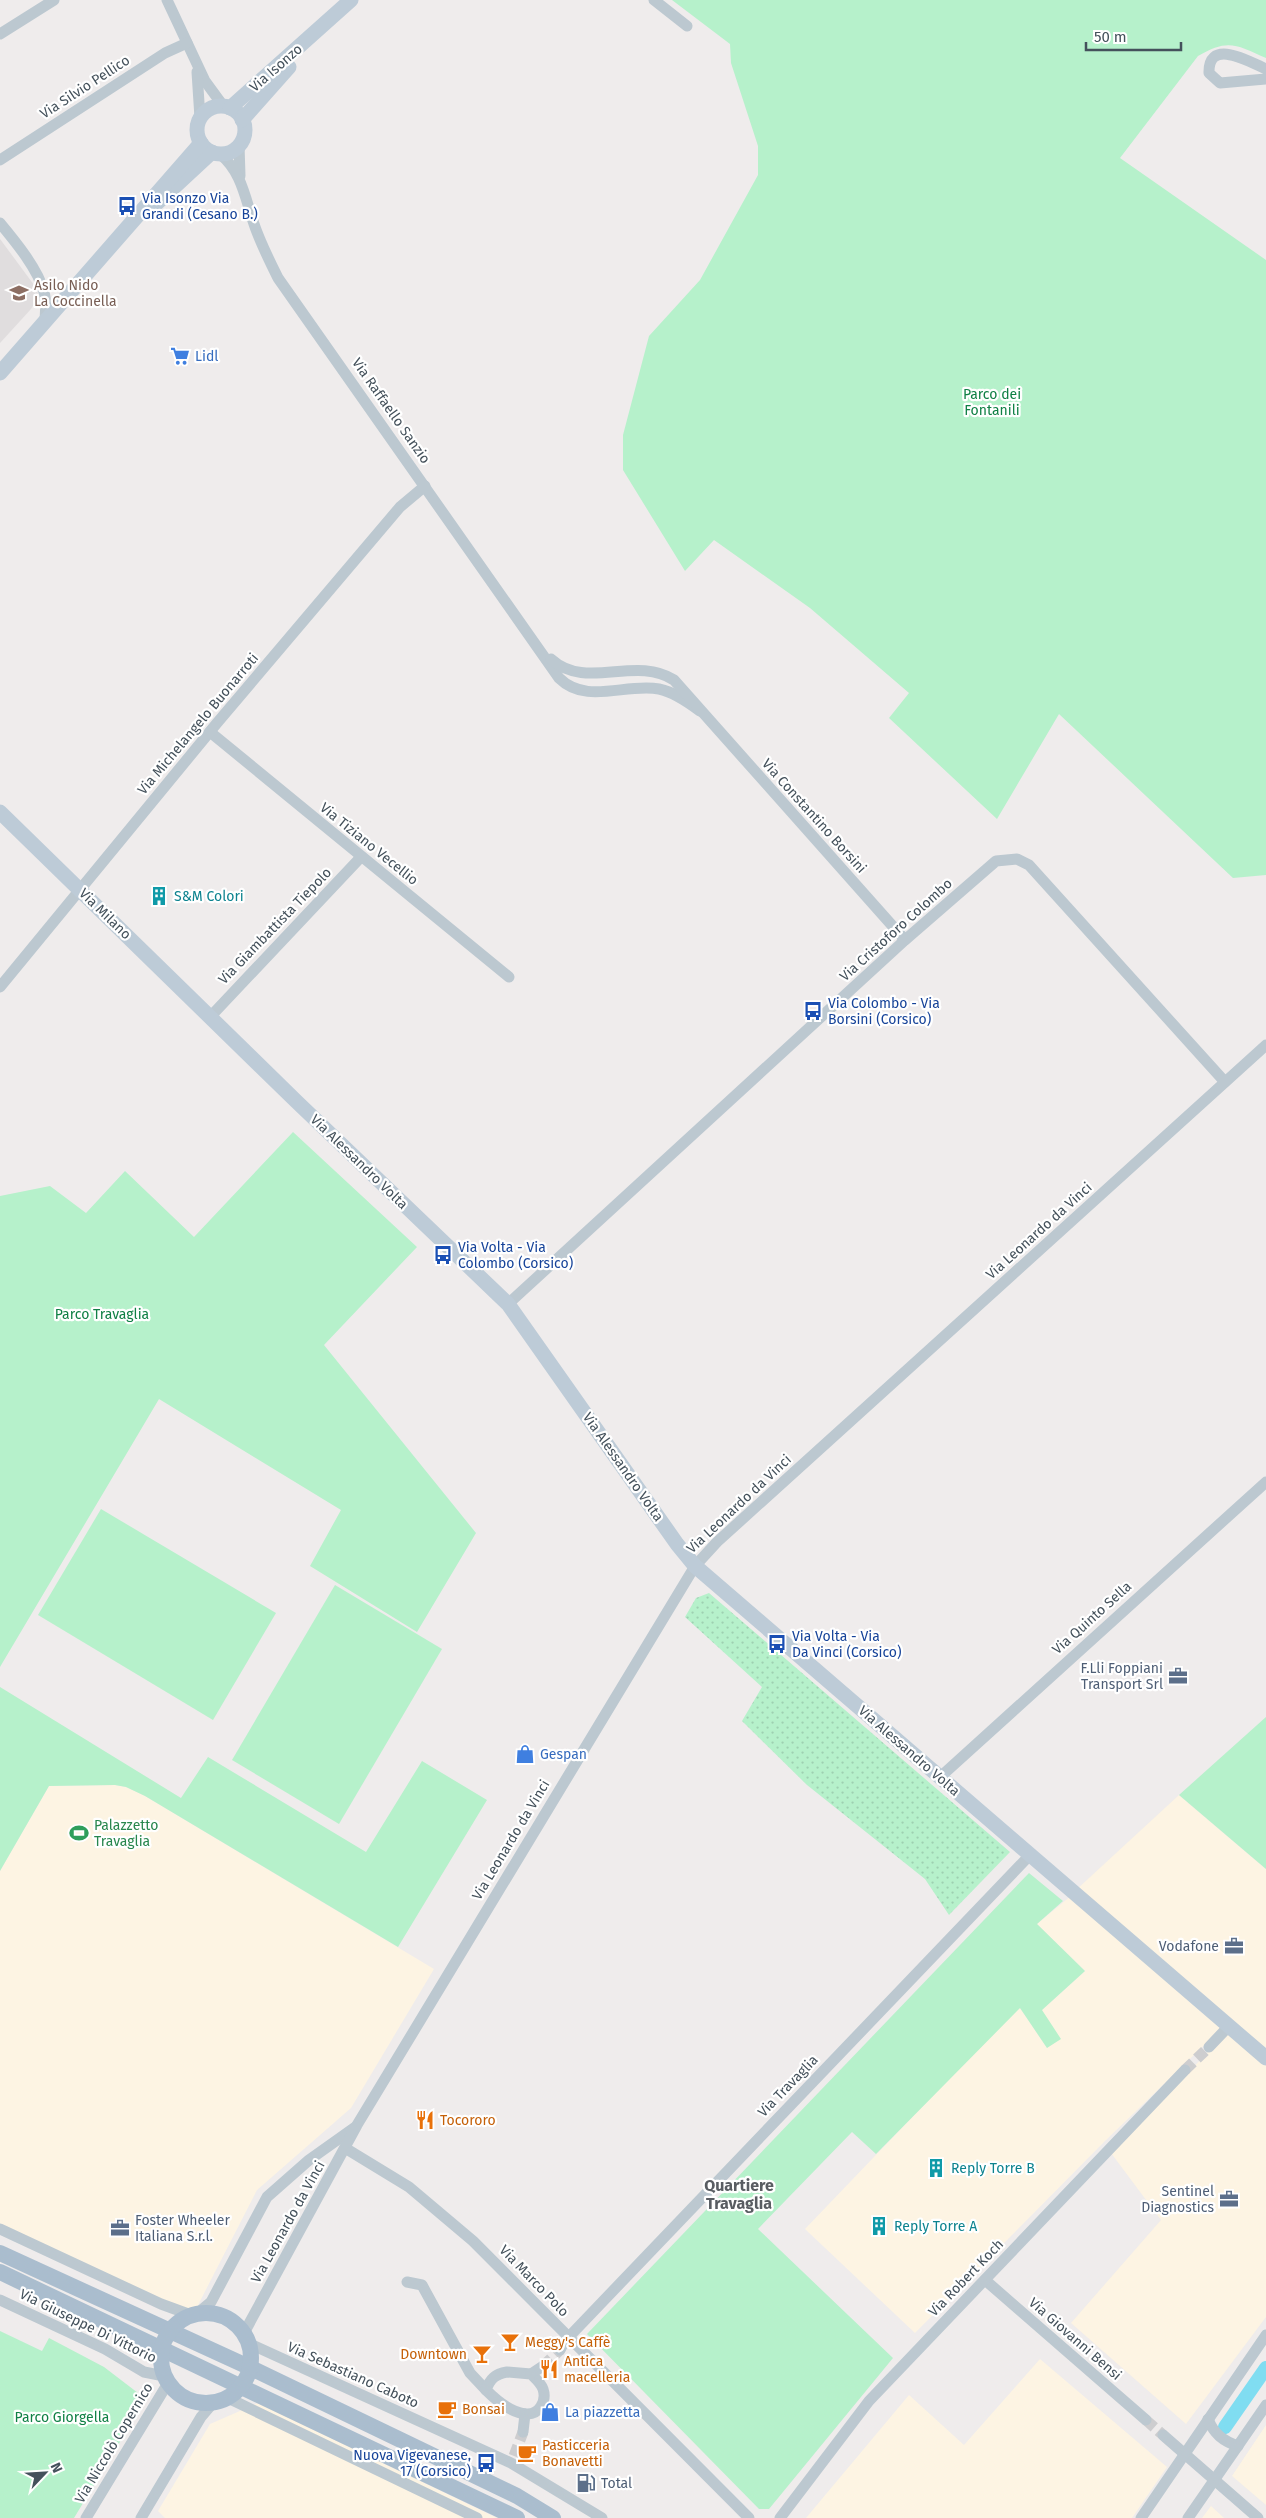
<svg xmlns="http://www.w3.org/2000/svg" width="1266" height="2518" viewBox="0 0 1266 2518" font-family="'Fira Sans',sans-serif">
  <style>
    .commercial { fill: #fdf4e3 }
    .education { fill: #e0ddde }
    .grass { fill: url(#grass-dots) }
    .green { fill: #b6f1cb }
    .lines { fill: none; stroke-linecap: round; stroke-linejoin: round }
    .canal { stroke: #80ddf1; stroke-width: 14 }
    .street-tunnel { stroke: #cdcdcf; stroke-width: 11; stroke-dasharray: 11 5.5; stroke-linecap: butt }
    .street { stroke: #bcc8d0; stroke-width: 11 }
    .secondary { stroke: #bdcbd7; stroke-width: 15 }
    .primary { stroke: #aabdce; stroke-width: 16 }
    .labels { text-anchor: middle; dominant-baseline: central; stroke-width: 4.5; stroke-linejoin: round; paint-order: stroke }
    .street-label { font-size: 14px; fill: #44515b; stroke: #fff }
    .transit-label { font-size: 14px; fill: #164399; stroke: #fff; text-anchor: start }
    .education-label { font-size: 14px; fill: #785e54; stroke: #fff; text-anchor: start }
    .shop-label { font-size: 14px; fill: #366cbe; stroke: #fff; text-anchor: start }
    .park-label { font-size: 14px; fill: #108045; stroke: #fff }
    .culture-label { font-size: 14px; fill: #0d838f; stroke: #fff; text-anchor: start }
    .service-label { font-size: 14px; fill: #4e5e75; stroke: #fff; text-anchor: end }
    .leisure-label { font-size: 14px; fill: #27864d; stroke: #fff; text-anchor: start }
    .food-label { font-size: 14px; fill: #c56008; stroke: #fff; text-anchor: start }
    .quarter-label { font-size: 16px; font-weight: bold; fill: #595d62; stroke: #fff }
  </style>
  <defs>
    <pattern id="grass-dots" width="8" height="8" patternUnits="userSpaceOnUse" patternTransform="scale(1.25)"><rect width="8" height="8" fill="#b6f1cb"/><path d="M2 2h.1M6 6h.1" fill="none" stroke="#9ed0b1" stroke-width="1.8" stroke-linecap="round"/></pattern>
  </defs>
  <rect width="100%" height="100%" fill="#efecec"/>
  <g class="commercial">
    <path d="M 115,1785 L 126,1787 L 145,1796 L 434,1969 L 351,2108 L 257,2190 L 196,2309 L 179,2317 L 0,2234 L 0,1871 L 49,1786 Z"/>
    <path d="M 1179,1795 L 1266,1869 L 1266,2050 L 1076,1890 Z"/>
    <path d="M 1072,1895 L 1224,2026 L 1105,2141 L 915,2333 L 805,2229 L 1012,2013 L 1020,2008 L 1047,2048 L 1042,2010 L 1085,1971 L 1037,1924 Z"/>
    <path d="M 1229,2030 L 1266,2062 L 1266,2317 L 1186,2424 L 1071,2323 L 1161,2220 L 1111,2153 Z"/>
    <path d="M 1040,2359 L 1167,2467 L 1132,2518 L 806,2518 L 909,2395 L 964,2445 Z"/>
    <path d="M 258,2403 L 497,2518 L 165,2518 L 158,2511 L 210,2424 Z"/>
    <path d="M 1266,2425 L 1266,2505 L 1232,2476 Z"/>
    <path d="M 1211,2506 L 1224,2518 L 1202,2518 Z"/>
  </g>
  <path class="education" d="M 0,239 L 37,289 L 38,297 L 31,309 L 0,343 Z"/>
  <path class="grass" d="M 709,1593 L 1010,1852 L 949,1915 L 925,1879 L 807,1785 L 742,1721 L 762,1687 L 685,1617 L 696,1598 Z"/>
  <g class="green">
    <path d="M 672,0 L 1266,0 L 1266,58 C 1237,45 1228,38 1198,56 L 1120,158 L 1266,260 L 1266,875 L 1233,878 L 1059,714 L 997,819 L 889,718 L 909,693 L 810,608 L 714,540 L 685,571 L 623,470 L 623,435 L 649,336 L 700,280 L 758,175 L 758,146 L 731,63 L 730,44 Z"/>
    <path d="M 293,1132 L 417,1247 L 324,1345 L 476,1533 L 417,1632 L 310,1566 L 341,1510 L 159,1399 L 0,1667 L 0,1196 L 50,1186 L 86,1213 L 125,1171 L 194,1237 Z"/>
    <path d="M 101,1509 L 276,1613 L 213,1720 L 38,1615 Z"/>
    <path d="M 335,1585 L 442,1649 L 339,1824 L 232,1760 Z"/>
    <path d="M 0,1687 L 181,1798 L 208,1757 L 366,1852 L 422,1761 L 487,1800 L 398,1947 L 145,1796 L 126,1787 L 115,1785 L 49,1786 L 0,1871 Z"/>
    <path d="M 1266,1717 L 1266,1869 L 1179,1795 Z"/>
    <path d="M 1029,1873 L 1063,1901 L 1037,1924 L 1085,1971 L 1042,2010 L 1061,2039 L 1047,2048 L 1020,2008 L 876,2154 L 852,2132 L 758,2229 L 893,2358 L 769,2509 L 759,2509 L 587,2334 Z"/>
    <path d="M 0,2331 L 42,2351 L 49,2338 L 104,2367 L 138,2393 L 140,2402 L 138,2412 L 74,2518 L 0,2518 Z"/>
  </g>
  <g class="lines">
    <path class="canal" d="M 1225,2427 L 1266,2368"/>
    <g class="street-tunnel">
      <path d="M 1185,2070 L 1209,2047"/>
      <path d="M 543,2366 L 560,2350"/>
      <path d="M 1146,2420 L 1163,2435"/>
      <path d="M 514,2456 L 523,2432"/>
    </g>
    <g class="street">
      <path d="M 167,0 L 205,81 L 224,107"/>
      <path d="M 654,0 L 687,26"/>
      <path d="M 0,34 L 54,0"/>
      <path d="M 1266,69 C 1250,62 1208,37 1209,73 L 1220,83 L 1266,79"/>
      <path d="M 197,72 L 200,118"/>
      <path d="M 239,145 L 240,176"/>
      <path d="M 220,154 C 242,172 245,198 254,224 C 260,242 269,260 278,278 L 559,678 C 586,705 625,683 659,689 C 674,692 688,702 700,711"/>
      <path d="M 0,160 L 165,53 L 187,43"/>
      <path d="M 0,223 C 15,241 38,269 44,292 C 47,302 45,313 45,323"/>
      <path d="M 551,659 C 586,691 635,655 674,680 L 905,940"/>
      <path d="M 210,732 L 509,977"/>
      <path d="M 0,987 L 217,723 L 400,507 L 425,486"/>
      <path d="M 211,1016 L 361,857"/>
      <path d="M 508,1304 L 905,940 L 996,861 L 1017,859 L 1029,865 L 1225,1082"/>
      <path d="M 939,1778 L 1266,1482"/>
      <path d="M 1209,2047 L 1229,2026"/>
      <path d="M 345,2148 L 409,2187 L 473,2241 L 749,2518"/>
      <path d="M 0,2229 L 161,2304 L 191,2315"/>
      <path d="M 985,2280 L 1146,2420"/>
      <path d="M 407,2282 L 422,2285 L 470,2373 L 486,2390"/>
      <path d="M 0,2300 L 105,2349 L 144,2372 L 164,2376"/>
      <path d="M 198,2313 L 211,2302 L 267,2197 L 309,2160 L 354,2128"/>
      <path d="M 244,2333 L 357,2125 L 695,1566 L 717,1542 L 1266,1045"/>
      <path d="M 250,2344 L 511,2463 L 602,2518"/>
      <path d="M 560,2350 L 564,2342 L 1029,1856"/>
      <path d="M 507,2372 L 531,2374 C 536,2379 541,2383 543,2389 C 547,2401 539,2415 526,2414 C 511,2413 496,2400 486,2390 C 490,2379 495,2374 507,2372 Z"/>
      <path d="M 531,2374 L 543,2366"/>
      <path d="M 228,2398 L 477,2518"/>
      <path d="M 1208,2419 C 1214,2434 1223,2441 1238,2446"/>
      <path d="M 523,2432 L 525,2414"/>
      <path d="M 1163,2435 L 1258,2518"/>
      <path d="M 86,2518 L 168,2383"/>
      <path d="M 141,2518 L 201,2417 L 213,2403"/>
      <path d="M 780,2518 L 869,2401 L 1185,2070"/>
      <path d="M 1141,2518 L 1266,2335"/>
      <path d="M 1188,2518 L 1266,2405"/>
    </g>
    <g class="secondary">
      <circle cx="221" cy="130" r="24"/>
      <path d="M 230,108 L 351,0"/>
      <path d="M 242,120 L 289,67"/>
      <path d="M 157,203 L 212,152"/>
      <path d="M 0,373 L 201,143"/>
      <path d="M 0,812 L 297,1102 L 508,1304 L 677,1544 L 695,1566 L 1266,2058"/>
    </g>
    <g class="primary">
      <path d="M 0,2253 L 251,2368 L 517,2496 L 553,2518"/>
      <path d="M 0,2272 L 517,2518"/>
      <circle cx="206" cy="2358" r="45"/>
    </g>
  </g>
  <defs>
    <g id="bus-bare" transform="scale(1.5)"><path d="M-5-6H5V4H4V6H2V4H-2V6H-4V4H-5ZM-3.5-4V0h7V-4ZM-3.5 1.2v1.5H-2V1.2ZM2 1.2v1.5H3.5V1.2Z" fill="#1a4fb4" stroke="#fff" stroke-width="2.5" paint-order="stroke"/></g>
    <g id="school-bare" transform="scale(1.5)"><path d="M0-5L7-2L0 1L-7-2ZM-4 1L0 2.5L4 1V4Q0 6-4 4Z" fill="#8d6e63" stroke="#fff" stroke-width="2.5" paint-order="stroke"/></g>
    <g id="supermarket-bare" transform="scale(1.5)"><path d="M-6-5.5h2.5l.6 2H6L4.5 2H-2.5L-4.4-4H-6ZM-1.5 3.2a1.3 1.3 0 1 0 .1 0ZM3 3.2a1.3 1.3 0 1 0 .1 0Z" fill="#3f7fe0" stroke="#fff" stroke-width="2.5" paint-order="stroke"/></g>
    <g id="building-bare" transform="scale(1.5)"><path d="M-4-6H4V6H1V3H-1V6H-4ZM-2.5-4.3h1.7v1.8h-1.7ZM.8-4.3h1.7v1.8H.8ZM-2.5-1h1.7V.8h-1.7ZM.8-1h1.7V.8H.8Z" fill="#0f9aa8" stroke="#fff" stroke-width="2.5" paint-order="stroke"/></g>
    <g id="office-bare" transform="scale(1.5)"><path d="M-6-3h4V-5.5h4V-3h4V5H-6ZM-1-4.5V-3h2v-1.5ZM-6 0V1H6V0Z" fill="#5c6f8a" stroke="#fff" stroke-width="2.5" paint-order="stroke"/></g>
    <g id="shop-bare" transform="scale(1.5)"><path d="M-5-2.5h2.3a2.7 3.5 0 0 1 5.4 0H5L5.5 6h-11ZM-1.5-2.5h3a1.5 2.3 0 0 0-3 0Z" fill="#3f7fe0" stroke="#fff" stroke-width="2.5" paint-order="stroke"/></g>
    <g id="stadium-bare" transform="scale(1.5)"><path d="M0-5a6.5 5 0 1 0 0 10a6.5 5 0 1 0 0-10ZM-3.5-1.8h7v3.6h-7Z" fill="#2e9e5b" stroke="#fff" stroke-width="2.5" paint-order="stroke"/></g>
    <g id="restaurant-bare" transform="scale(1.5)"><path d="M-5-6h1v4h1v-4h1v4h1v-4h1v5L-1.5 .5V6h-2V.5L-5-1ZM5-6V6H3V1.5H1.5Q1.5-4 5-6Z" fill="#e8710a" stroke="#fff" stroke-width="2.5" paint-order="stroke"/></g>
    <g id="bar-bare" transform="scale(1.5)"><path d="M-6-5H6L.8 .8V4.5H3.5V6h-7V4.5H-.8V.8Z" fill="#e8710a" stroke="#fff" stroke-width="2.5" paint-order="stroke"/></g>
    <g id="cafe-bare" transform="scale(1.5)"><path d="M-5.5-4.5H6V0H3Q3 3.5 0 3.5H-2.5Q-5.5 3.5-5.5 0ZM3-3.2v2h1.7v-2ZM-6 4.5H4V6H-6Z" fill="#e8710a" stroke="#fff" stroke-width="2.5" paint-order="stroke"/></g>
    <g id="fuel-bare" transform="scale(1.5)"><path d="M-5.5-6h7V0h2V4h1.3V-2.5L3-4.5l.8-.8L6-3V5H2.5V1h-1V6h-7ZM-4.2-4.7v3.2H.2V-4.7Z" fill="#5c6f8a" stroke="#fff" stroke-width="2.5" paint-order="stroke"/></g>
  </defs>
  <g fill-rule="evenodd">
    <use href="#bus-bare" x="127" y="206"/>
    <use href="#school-bare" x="19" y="293"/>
    <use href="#supermarket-bare" x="180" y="356"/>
    <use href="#building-bare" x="159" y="896"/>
    <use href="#bus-bare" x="813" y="1011"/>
    <use href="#bus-bare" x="443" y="1255"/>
    <use href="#bus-bare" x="777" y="1644"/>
    <use href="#office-bare" x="1178" y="1676"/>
    <use href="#shop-bare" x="525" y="1754"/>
    <use href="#stadium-bare" x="79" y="1833"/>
    <use href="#office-bare" x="1234" y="1946"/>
    <use href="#restaurant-bare" x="425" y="2120"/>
    <use href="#building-bare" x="936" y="2168"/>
    <use href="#office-bare" x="1229" y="2199"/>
    <use href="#building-bare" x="879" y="2226"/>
    <use href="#office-bare" x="120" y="2228"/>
    <use href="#bar-bare" x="510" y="2342"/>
    <use href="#bar-bare" x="482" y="2354"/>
    <use href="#restaurant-bare" x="549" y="2369"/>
    <use href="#cafe-bare" x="447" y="2409"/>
    <use href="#shop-bare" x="550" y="2412"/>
    <use href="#cafe-bare" x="527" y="2453"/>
    <use href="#bus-bare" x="486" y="2463"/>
    <use href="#fuel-bare" x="586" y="2483"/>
  </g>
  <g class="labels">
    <g class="street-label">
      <text transform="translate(276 68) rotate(-41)">Via Isonzo</text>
      <text transform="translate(85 87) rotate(-33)">Via Silvio Pellico</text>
      <text transform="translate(391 411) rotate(55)">Via Raffaello Sanzio</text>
      <text transform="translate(198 724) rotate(-50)">Via Michelangelo Buonarroti</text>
      <text transform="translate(814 816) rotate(48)">Via Constantino Borsini</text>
      <text transform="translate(369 844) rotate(39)">Via Tiziano Vecellio</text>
      <text transform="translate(105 914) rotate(44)">Via Milano</text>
      <text transform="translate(275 926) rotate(-46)">Via Giambattista Tiepolo</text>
      <text transform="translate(896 930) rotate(-42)">Via Cristoforo Colombo</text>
      <text transform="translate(359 1162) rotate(44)">Via Alessandro Volta</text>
      <text transform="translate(1039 1231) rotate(-42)">Via Leonardo da Vinci</text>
      <text transform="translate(623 1467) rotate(55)">Via Alessandro Volta</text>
      <text transform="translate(739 1504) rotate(-43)">Via Leonardo da Vinci</text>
      <text transform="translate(1092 1618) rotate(-42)">Via Quinto Sella</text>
      <text transform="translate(909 1751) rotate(41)">Via Alessandro Volta</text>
      <text transform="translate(511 1840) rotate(-59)">Via Leonardo da Vinci</text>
      <text transform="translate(788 2086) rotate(-46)">Via Travaglia</text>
      <text transform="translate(288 2222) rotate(-61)">Via Leonardo da Vinci</text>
      <text transform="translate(966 2278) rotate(-46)">Via Robert Koch</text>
      <text transform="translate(534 2281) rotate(46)">Via Marco Polo</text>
      <text transform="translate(88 2326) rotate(26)">Via Giuseppe Di Vittorio</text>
      <text transform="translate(1075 2339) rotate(41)">Via Giovanni Bensi</text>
      <text transform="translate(353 2375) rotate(24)">Via Sebastiano Caboto</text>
      <text transform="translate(114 2443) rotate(-59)">Via Niccolò Copernico</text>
    </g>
    <g class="transit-label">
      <text x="142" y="198">Via Isonzo Via<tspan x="142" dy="16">Grandi (Cesano B.)</tspan></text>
      <text x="828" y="1003">Via Colombo - Via<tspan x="828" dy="16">Borsini (Corsico)</tspan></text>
      <text x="458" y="1247">Via Volta - Via<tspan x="458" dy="16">Colombo (Corsico)</tspan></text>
      <text x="792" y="1636">Via Volta - Via<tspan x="792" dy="16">Da Vinci (Corsico)</tspan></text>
      <text x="471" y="2455" text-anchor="end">Nuova Vigevanese,<tspan x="471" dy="16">17 (Corsico)</tspan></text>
    </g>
    <g class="education-label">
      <text x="34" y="285">Asilo Nido<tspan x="34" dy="16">La Coccinella</tspan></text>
    </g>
    <g class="shop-label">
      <text x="195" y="356">Lidl</text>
      <text x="540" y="1754">Gespan</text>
      <text x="565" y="2412">La piazzetta</text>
    </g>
    <g class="park-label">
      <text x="992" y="394">Parco dei<tspan x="992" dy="16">Fontanili</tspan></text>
      <text x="102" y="1314">Parco Travaglia</text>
      <text x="62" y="2417">Parco Giorgella</text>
    </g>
    <g class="culture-label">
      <text x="174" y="896">S&amp;M Colori</text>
      <text x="951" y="2168">Reply Torre B</text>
      <text x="894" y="2226">Reply Torre A</text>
    </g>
    <g class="service-label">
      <text x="1163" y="1668">F.Lli Foppiani<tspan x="1163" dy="16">Transport Srl</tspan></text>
      <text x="1219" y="1946">Vodafone</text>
      <text x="1214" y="2191">Sentinel<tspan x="1214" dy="16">Diagnostics</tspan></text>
      <text x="135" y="2220" text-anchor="start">Foster Wheeler<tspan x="135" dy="16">Italiana S.r.l.</tspan></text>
      <text x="601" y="2483" text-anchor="start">Total</text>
    </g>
    <g class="leisure-label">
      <text x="94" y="1825">Palazzetto<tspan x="94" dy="16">Travaglia</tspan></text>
    </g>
    <g class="food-label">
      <text x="440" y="2120">Tocororo</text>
      <text x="525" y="2342">Meggy's Caffè</text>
      <text x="467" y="2354" text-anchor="end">Downtown</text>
      <text x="564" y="2361">Antica<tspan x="564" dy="16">macelleria</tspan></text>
      <text x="462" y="2409">Bonsai</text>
      <text x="542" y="2445">Pasticceria<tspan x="542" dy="16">Bonavetti</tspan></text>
    </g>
    <g class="quarter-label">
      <text x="739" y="2185">Quartiere<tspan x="739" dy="18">Travaglia</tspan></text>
    </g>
  </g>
  <g transform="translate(45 2473) rotate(65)" stroke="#ffffff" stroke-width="4" paint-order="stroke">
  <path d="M0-4L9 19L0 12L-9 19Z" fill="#44515b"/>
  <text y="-8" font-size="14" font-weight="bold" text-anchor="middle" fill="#44515b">N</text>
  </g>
  <path d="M1086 42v8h95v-8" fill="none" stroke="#44515b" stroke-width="2.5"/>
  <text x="1094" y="42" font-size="15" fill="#44515b" stroke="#ffffff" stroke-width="4" paint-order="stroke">50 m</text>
</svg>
